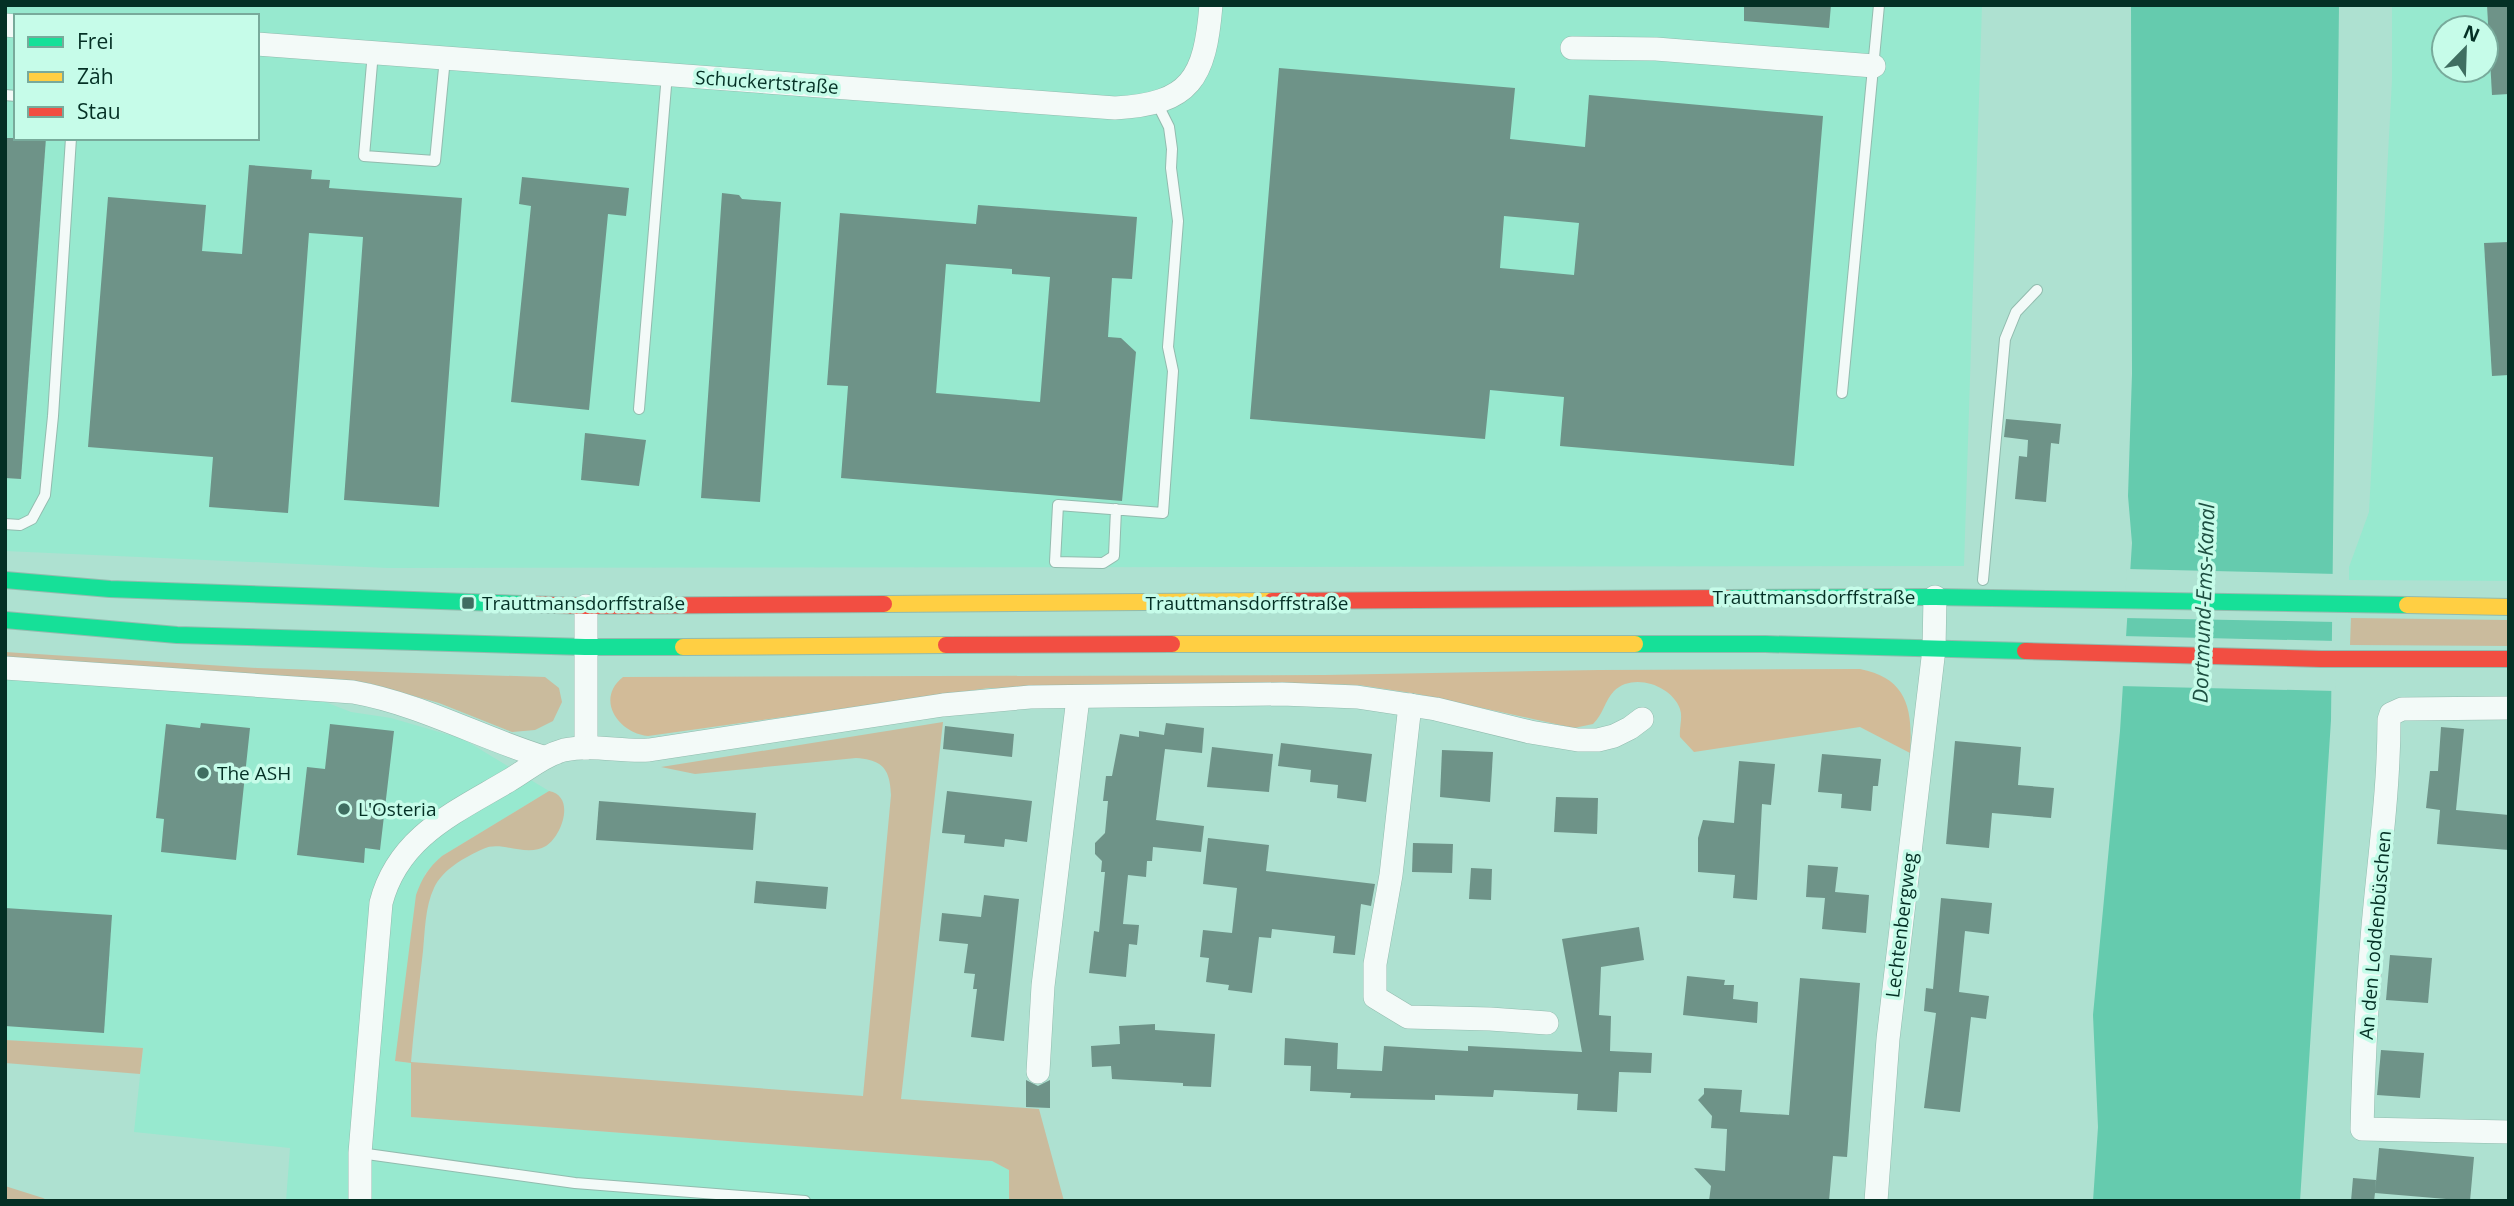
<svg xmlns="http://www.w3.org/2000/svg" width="2514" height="1206" viewBox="0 0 2514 1206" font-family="'Open Sans',sans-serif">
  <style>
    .built { fill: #97e9cf; fill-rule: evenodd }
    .green { fill: #cabb9d }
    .forest { fill: #d2bb98 }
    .water { fill: #65cbae }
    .pier { fill: #aee1d1 }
    .building { fill: #6e9388; fill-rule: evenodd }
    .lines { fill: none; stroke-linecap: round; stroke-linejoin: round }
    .lane-casing { stroke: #92bbae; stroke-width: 12 }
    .street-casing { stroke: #92bbae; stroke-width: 24 }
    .fast-casing { stroke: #92bbae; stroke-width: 18 }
    .slow-casing { stroke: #92bbae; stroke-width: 18 }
    .jam-casing { stroke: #92bbae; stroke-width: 18 }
    .lane { stroke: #f3faf8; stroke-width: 10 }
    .street { stroke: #f3faf8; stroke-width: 23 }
    .fast { stroke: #16e098; stroke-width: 16 }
    .slow { stroke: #ffcf43; stroke-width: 16 }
    .jam { stroke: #f24e42; stroke-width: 16 }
    .poi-dot { fill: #3f6e61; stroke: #c6fce9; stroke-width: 2.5 }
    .labels { text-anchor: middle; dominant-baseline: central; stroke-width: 7; stroke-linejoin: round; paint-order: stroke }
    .street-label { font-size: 19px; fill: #043025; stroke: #c6fce9 }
    .poi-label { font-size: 19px; fill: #043025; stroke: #c6fce9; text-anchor: start }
    .water-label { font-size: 21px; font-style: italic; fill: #1d4f41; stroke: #c6fce9 }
  </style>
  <rect width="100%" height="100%" fill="#aee1d1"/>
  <g class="built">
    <path d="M 5,5 L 1982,5 L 1964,566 L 388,568 L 5,551 ZM 16,16 L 257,16 L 257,138 L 16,138 Z"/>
    <path d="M 2392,5 L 2509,5 L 2509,581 L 2349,580 L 2349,567 L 2369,512 L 2392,80 ZM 2444,28 L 2486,28 L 2486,70 L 2444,70 Z"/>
    <path d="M 5,678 L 320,700 L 351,712 L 391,718 L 463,739 L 549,791 L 442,856 L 425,874 L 395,1061 L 411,1063 L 411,1117 L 992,1161 L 1009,1170 L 1009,1201 L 286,1201 L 290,1148 L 134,1132 L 143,1048 L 5,1040 Z"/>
  </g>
  <g class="green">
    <path d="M 2351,618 L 2509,620 L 2509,646 L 2350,645 Z"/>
    <path d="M 5,652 L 257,668 L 545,677 L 559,688 L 562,702 L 553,721 L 535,730 L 512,732 L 439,703 L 368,683 L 5,657 Z"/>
    <path d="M 943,722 L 901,1099 L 1039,1109 L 1064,1201 L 1009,1201 L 1009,1170 L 992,1161 L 411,1117 L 411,1063 L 395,1061 L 416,895 C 422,878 429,867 442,856 L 549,791 C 576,796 562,836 546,846 C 526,858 502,840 483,849 C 465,857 442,870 434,888 C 425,907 425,931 423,951 C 419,988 414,1025 411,1062 L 863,1096 L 891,795 C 890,768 882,760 856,758 L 695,774 L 661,767 Z"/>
    <path d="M 5,1040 L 143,1048 L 140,1074 L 5,1063 Z"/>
    <path d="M 5,1186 L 43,1198 L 48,1201 L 5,1201 Z"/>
  </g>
  <path class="forest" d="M 1860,669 C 1908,678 1913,711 1910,753 L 1860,727 L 1694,752 L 1680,737 C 1679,727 1683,718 1680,709 C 1672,686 1634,672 1614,691 C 1605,700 1603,715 1593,724 L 1574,728 L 1418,694 L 1359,685 L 1325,684 L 989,688 L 648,736 C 618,733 595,699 623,677 L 1325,675 L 1599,670 Z"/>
  <path class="water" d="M 2131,5 L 2339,5 L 2331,720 L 2300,1201 L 2093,1201 L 2098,1127 L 2093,1015 L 2120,731 L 2132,543 L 2128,496 L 2132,374 Z"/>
  <g class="pier">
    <path d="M 2127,569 L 2337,574 L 2336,622 L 2124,618 Z"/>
    <path d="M 2122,636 L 2336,641 L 2335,691 L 2119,686 Z"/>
  </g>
  <g class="building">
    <path d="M 1744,5 L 1831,5 L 1829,28 L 1744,21 Z"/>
    <path d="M 2487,5 L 2509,5 L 2509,94 L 2492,95 Z"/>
    <path d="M 1279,68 L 1515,88 L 1510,139 L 1585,147 L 1589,95 L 1823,116 L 1794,466 L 1560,446 L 1564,397 L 1490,390 L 1485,439 L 1250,419 ZM 1504,216 L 1579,223 L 1574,275 L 1500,268 Z"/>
    <path d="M 5,138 L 46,138 L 21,479 L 5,478 Z"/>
    <path d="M 249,165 L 312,170 L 311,179 L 330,180 L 329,188 L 462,198 L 439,507 L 344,500 L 363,237 L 309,233 L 288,513 L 209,507 L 213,457 L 88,447 L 108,197 L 206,205 L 202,251 L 242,254 Z"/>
    <path d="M 522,177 L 629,188 L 626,216 L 608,214 L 589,410 L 511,402 L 531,206 L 519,204 Z"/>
    <path d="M 722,193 L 739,195 L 742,199 L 781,202 L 760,502 L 701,498 Z"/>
    <path d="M 978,205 L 1137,217 L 1132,279 L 1112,278 L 1108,337 L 1121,338 L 1136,352 L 1122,501 L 841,478 L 848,386 L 827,385 L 840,213 L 976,224 ZM 946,264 L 1012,269 L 1012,274 L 1050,277 L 1040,402 L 936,393 Z"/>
    <path d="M 2509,242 L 2509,375 L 2492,376 L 2484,243 Z"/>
    <path d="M 2006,419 L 2061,424 L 2059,444 L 2051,443 L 2046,502 L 2015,499 L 2019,456 L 2027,457 L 2028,440 L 2004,437 Z"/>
    <path d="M 585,433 L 646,440 L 639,486 L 581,480 Z"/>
    <path d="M 201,723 L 250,728 L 236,860 L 161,852 L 164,819 L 156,818 L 166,724 L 200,728 Z"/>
    <path d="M 1166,723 L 1204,728 L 1202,753 L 1165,749 L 1156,820 L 1204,826 L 1201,852 L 1153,847 L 1152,861 L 1147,861 L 1146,877 L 1128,875 L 1123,924 L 1139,925 L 1137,945 L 1129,944 L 1126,977 L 1089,973 L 1094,931 L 1099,932 L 1105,872 L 1101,872 L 1102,861 L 1095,854 L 1095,843 L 1105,833 L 1108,801 L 1103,801 L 1106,776 L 1112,776 L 1120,734 L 1139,737 L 1139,731 L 1164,735 Z"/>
    <path d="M 330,724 L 394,731 L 380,850 L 365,848 L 364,863 L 297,855 L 307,767 L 325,769 Z"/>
    <path d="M 945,726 L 1014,734 L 1012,757 L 943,749 Z"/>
    <path d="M 2441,727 L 2464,729 L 2456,810 L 2509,815 L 2509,850 L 2437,844 L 2440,810 L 2426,808 L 2430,771 L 2438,771 Z"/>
    <path d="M 1955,741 L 2021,747 L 2018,785 L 2054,788 L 2051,818 L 1992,813 L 1989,848 L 1946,844 Z"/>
    <path d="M 1281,743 L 1372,754 L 1366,802 L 1337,798 L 1338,785 L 1310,782 L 1311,770 L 1278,766 Z"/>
    <path d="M 1212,747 L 1273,754 L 1269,792 L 1207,787 Z"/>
    <path d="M 1442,750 L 1493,752 L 1490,802 L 1440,797 Z"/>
    <path d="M 1822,754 L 1881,759 L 1878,786 L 1873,786 L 1871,811 L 1841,808 L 1842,794 L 1818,792 Z"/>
    <path d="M 1739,761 L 1775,764 L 1771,805 L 1762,804 L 1757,900 L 1733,898 L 1735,875 L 1698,872 L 1698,838 L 1703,820 L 1734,823 Z"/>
    <path d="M 947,791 L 1032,801 L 1027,842 L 1005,839 L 1004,847 L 964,843 L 965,835 L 942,833 Z"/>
    <path d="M 1556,797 L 1598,798 L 1597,834 L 1554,832 Z"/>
    <path d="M 599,801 L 756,813 L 753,850 L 596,840 Z"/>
    <path d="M 1208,838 L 1269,845 L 1266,871 L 1375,884 L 1371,906 L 1361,904 L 1355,955 L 1333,953 L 1335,936 L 1272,929 L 1271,938 L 1259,937 L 1252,993 L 1228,990 L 1229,985 L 1206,982 L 1209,958 L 1200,957 L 1203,930 L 1232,933 L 1237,888 L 1203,884 Z"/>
    <path d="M 1413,843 L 1453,844 L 1452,873 L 1412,872 Z"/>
    <path d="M 1808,865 L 1838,867 L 1835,892 L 1869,895 L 1866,933 L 1822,929 L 1825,898 L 1806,897 Z"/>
    <path d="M 1471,868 L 1492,869 L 1491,900 L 1469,899 Z"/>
    <path d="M 756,881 L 828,887 L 826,909 L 754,903 Z"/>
    <path d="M 984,895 L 1019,899 L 1004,1041 L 971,1037 L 977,989 L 973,989 L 975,974 L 964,973 L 968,944 L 939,941 L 942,913 L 981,917 Z"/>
    <path d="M 1941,898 L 1992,903 L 1989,934 L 1965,931 L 1959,992 L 1989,996 L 1986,1019 L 1971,1017 L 1960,1112 L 1924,1108 L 1936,1013 L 1924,1011 L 1926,988 L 1933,989 Z"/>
    <path d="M 5,908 L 112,915 L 104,1033 L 5,1026 Z"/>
    <path d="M 1639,927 L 1644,960 L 1601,967 L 1599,1015 L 1611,1016 L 1610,1051 L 1652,1053 L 1651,1073 L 1619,1072 L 1617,1112 L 1577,1110 L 1578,1094 L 1494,1090 L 1493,1097 L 1435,1095 L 1435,1100 L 1350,1098 L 1351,1093 L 1310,1091 L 1311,1066 L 1284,1065 L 1285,1038 L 1338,1043 L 1337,1069 L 1382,1071 L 1384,1046 L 1468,1051 L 1468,1046 L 1582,1052 L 1562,939 Z"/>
    <path d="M 2390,955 L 2432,958 L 2428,1003 L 2386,1000 Z"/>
    <path d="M 1687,976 L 1725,980 L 1724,985 L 1734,985 L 1733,999 L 1758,1002 L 1757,1023 L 1683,1015 Z"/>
    <path d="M 1800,978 L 1860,983 L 1847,1157 L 1833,1156 L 1829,1201 L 1709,1201 L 1711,1186 L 1694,1168 L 1725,1171 L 1727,1129 L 1711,1128 L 1712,1116 L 1698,1100 L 1704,1094 L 1704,1088 L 1742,1090 L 1740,1112 L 1789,1115 Z"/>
    <path d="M 1155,1024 L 1155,1030 L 1215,1034 L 1211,1087 L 1183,1086 L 1183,1083 L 1112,1079 L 1111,1066 L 1092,1067 L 1091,1046 L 1120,1044 L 1119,1026 Z"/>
    <path d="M 2381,1050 L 2424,1053 L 2420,1098 L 2377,1095 Z"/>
    <path d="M 1026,1080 L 1038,1086 L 1050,1080 L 1050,1108 L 1026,1107 Z"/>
    <path d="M 2379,1148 L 2474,1157 L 2470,1201 L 2375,1193 L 2374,1201 L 2351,1201 L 2353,1178 L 2376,1180 L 2375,1193 Z"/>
  </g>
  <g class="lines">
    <g class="lane-casing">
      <g id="lane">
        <path d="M 373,52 L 364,156 L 435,161 L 445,58"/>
        <path d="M 5,95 L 16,96"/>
        <path d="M 1842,393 L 1879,5"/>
        <path d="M 639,409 L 667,74"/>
        <path d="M 1116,509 L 1114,556 L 1103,563 L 1055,562 L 1058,505 L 1163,513 L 1173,371 L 1168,347 L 1178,221 L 1171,168 L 1172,149 L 1169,127 L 1157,103"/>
        <path d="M 5,524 L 20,525 L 32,519 L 45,495 L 53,416 L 71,138"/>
        <path d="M 1983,580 L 2005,339 L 2016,312 L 2037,290"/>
        <path d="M 360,1153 L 575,1183 L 805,1201"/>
      </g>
    </g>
    <g class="street-casing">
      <g id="street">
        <path d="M 5,25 L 16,26"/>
        <path d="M 257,44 L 1115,108 C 1191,104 1205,78 1211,5"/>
        <path d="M 1572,48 L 1656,49 L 1874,66"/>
        <path d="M 586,606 L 586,748"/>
        <path d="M 5,668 L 353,692 C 420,704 479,737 543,757"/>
        <path d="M 1410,705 L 1391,875 L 1375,964 L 1375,997 L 1408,1017 L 1490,1019 L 1547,1023"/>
        <path d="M 2509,708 L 2402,709 L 2391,714 L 2389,720 C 2389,779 2382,836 2376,895 C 2368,973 2364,1051 2362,1129 L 2509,1132"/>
        <path d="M 1038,1072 L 1043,986 L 1078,698"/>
        <path d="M 360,1201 L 360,1153 L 381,903 C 398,837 454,813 508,781 C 527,770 542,756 564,750 C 592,744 621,752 649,750 L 943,705 L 1030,697 L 1282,694 L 1357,697 L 1436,709 L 1530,732 L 1578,740 L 1598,740 L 1614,736 L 1630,728 L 1642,719"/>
        <path d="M 1876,1201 L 1888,1039 L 1934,649 L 1935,597"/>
      </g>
    </g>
    <g class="fast-casing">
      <g id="fast">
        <path d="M 5,580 L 110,589 L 524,604"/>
        <path d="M 1727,598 L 1935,597 L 2407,605"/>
        <path d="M 5,620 L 177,635 L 585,647 L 683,647"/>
        <path d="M 1635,644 L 1765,644 L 2025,651"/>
      </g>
    </g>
    <g class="slow-casing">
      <g id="slow">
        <path d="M 884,604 L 1272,601"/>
        <path d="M 2407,605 L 2509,607"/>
        <path d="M 1172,644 L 1635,644"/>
        <path d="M 683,647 L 946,645"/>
      </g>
    </g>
    <g class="jam-casing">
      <g id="jam">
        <path d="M 1272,601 L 1727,598"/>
        <path d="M 524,604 L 586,606 L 884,604"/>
        <path d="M 946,645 L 1172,644"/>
        <path d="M 2025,651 L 2321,659 L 2509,659"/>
      </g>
    </g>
    <use href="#lane" class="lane"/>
    <use href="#street" class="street"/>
    <use href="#fast" class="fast"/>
    <use href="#slow" class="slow"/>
    <use href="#jam" class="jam"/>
  </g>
  <g class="poi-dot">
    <rect x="461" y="596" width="14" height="14" rx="3.5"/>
    <circle cx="203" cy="773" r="7"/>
    <circle cx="344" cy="809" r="7"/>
  </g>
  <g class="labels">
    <g class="street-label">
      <text transform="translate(767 82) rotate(4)">Schuckertstraße</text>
      <text x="1814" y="597">Trauttmansdorffstraße</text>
      <text x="1247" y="603">Trauttmansdorffstraße</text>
      <text transform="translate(1901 925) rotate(-83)">Lechtenbergweg</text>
      <text transform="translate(2375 935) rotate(-85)">An den Loddenbüschen</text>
    </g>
    <g class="poi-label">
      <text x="482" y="603">Trauttmansdorffstraße</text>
      <text x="217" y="773">The ASH</text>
      <text x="358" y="809">L'Osteria</text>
    </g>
    <g class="water-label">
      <text transform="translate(2203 603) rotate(-88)">Dortmund-Ems-Kanal</text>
    </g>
  </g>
  <rect width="2514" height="1206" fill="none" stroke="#043025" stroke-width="14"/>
  <rect x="14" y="14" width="245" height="126" fill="#c6fce9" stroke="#78aa9b" stroke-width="2"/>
  <rect x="28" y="37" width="35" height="10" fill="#16e098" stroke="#78aa9b" stroke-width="2"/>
  <text x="77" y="49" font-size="21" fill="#043025">Frei</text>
  <rect x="28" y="72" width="35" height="10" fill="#ffcf43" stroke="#78aa9b" stroke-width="2"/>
  <text x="77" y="84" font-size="21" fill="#043025">Zäh</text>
  <rect x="28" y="107" width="35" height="10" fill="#f24e42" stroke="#78aa9b" stroke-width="2"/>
  <text x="77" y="119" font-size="21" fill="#043025">Stau</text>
  <g transform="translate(2465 49) rotate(23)"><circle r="33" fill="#c6fce9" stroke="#78aa9b" stroke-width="2"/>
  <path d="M0-5L12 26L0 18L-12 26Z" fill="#3f6e61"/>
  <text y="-10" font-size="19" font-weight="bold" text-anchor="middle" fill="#043025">N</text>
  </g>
</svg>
